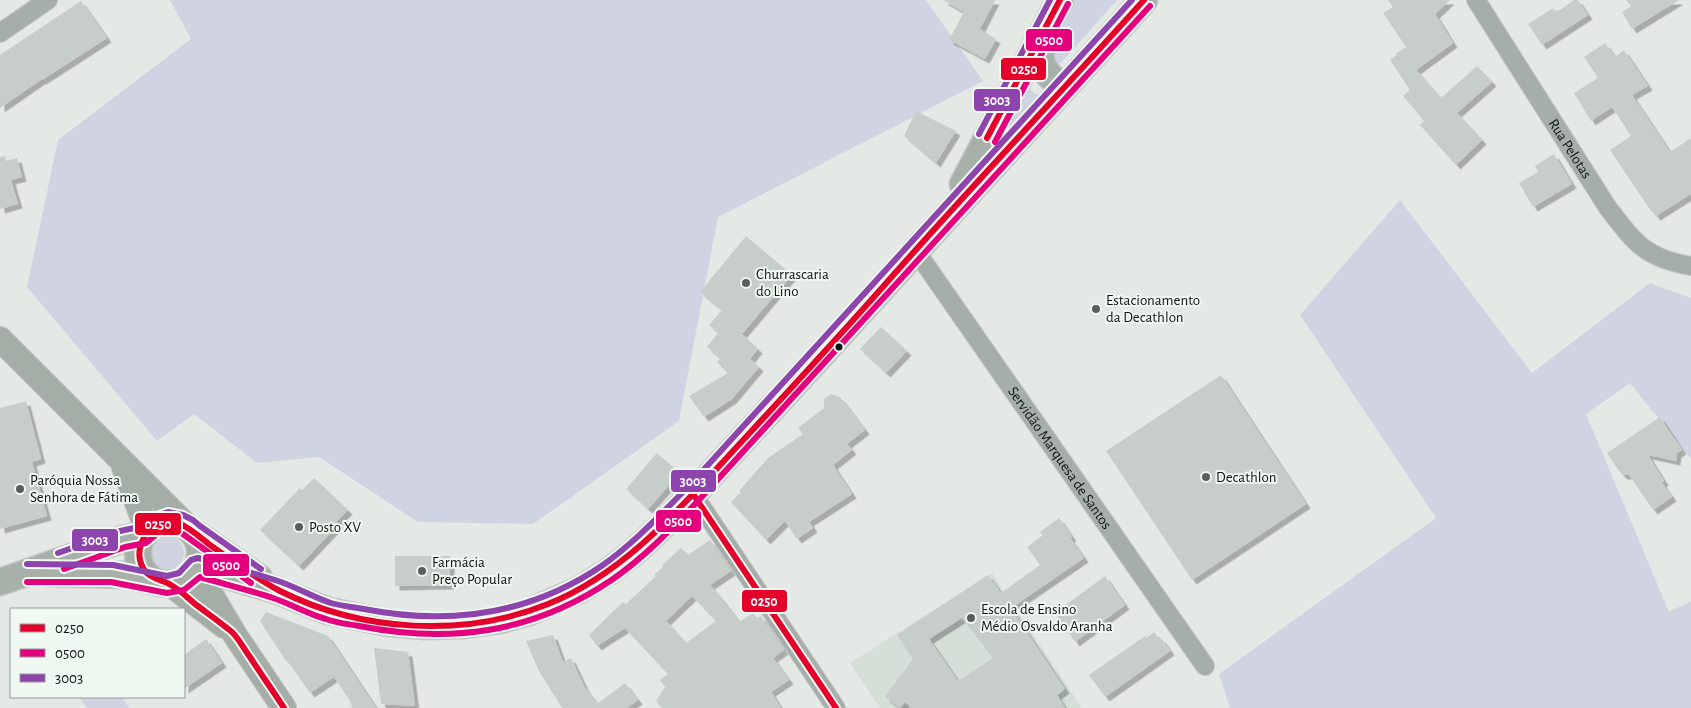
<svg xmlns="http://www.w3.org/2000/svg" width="1691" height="708" viewBox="0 0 1691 708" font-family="'Alegreya Sans',sans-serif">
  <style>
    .built { fill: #d5ded7 }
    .green { fill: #d0d4e2 }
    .building { fill: #c7cec9; fill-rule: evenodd; filter: url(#shadow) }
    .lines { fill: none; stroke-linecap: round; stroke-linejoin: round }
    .street-casing { stroke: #c4c6c4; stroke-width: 20 }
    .secondary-casing { stroke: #c4c6c4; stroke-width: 26 }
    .primary-casing { stroke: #c4c6c4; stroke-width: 29 }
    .street { stroke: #a6aea9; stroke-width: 18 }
    .secondary { stroke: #a4aea6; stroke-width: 24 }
    .primary { stroke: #a7b1aa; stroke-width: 26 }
    .bus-1-casing { stroke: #f0f8f2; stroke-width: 10 }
    .bus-2-casing { stroke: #f0f8f2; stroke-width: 10 }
    .bus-3-casing { stroke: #f0f8f2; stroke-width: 10 }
    .bus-1 { stroke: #e4002b; stroke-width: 6 }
    .bus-2 { stroke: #e5007d; stroke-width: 6 }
    .bus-3 { stroke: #8e44ad; stroke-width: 6 }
    .poi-dot { fill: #5b5d5b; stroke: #f0f8f2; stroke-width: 2 }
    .bus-dot { fill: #101210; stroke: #f0f8f2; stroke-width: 2 }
    .labels { text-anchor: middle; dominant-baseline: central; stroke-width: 4; stroke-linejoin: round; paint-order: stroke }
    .street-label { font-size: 15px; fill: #101210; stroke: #f0f8f2 }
    .poi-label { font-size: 15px; fill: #101210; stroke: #f0f8f2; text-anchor: start }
    .line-badge { stroke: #f0f8f2; stroke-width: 2 }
    .badge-label { font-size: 14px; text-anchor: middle; font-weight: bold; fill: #fff }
  </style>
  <defs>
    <filter id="shadow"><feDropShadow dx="4.5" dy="4.5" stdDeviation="0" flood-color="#0004"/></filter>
  </defs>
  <rect width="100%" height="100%" fill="#e5e9e6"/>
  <path class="built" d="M 992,573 L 1082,708 L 880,708 L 850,663 Z"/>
  <g class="green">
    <path d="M 170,0 L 926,0 L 983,81 L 718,217 L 679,421 L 533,524 L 418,522 L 319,457 L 257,463 L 194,414 L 157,441 L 27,287 L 58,140 L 191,39 Z"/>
    <path d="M 1070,0 L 1117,0 L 1061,63 L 1057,64 L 1048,52 Z"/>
    <path d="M 1026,84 L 1034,93 L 1040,95 L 1043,102 L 989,148 Z"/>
    <path d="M 1400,200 L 1532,373 L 1650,283 L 1691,298 L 1691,459 L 1630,383 L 1586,414 L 1669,612 L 1691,601 L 1691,708 L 1230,708 L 1219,674 L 1436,518 L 1300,315 Z"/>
    <circle cx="167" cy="553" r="17"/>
    <path d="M 79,697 L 122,697 L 129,708 L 87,708 Z"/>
  </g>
  <g class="building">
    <path d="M 943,0 L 995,0 L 980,29 L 996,39 L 985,59 L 949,40 L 964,12 Z"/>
    <path d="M 1388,0 L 1450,0 L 1435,14 L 1453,43 L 1416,70 L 1441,98 L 1477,66 L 1492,82 L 1457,113 L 1482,140 L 1456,165 L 1420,125 L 1424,121 L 1403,96 L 1410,90 L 1390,60 L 1397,55 L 1395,54 L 1406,47 L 1383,13 L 1393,7 Z"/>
    <path d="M 1574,0 L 1578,0 L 1588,15 L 1542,45 L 1528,24 L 1553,8 L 1555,11 L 1560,10 Z"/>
    <path d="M 1626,0 L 1679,0 L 1632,29 L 1622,12 L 1631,6 Z"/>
    <path d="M 81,1 L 107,38 L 42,80 L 42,79 L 0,108 L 0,55 Z"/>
    <path d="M 1605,43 L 1615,57 L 1624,50 L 1648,86 L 1632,95 L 1670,152 L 1691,138 L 1691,194 L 1656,216 L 1652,211 L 1651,211 L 1610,150 L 1631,136 L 1612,107 L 1591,121 L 1574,93 L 1598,78 L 1584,57 Z"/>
    <path d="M 916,111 L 956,131 L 936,163 L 904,136 Z"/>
    <path d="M 1554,154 L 1572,184 L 1533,207 L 1519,183 L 1538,172 L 1535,166 Z"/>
    <path d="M 5,156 L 6,161 L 17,158 L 22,177 L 11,180 L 18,204 L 0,209 L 0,157 Z"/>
    <path d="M 746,236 L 792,275 L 742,334 L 758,349 L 750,359 L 759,367 L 732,399 L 704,417 L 689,396 L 728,373 L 717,362 L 720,358 L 707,347 L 718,333 L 709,325 L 722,310 L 700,292 Z"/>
    <path d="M 881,327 L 907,351 L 886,373 L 860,349 Z"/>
    <path d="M 1221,375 L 1306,504 L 1192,580 L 1106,451 Z"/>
    <path d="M 831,394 L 840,397 L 865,430 L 847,444 L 852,450 L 833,465 L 852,494 L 809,522 L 813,528 L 797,539 L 785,521 L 766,540 L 731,502 L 741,492 L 739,491 L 768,458 L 803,434 L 798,428 L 824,408 L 824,399 Z"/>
    <path d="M 26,401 L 41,459 L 32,462 L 47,516 L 0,529 L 0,408 Z"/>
    <path d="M 1660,417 L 1682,450 L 1677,453 L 1676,461 L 1648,455 L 1664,481 L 1662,483 L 1672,497 L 1653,510 L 1629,475 L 1623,475 L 1619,471 L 1607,453 Z"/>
    <path d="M 657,453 L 680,473 L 648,509 L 626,489 Z"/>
    <path d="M 314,478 L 348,510 L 336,522 L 339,524 L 299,566 L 260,530 L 300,488 L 302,490 Z"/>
    <path d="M 1059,518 L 1072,537 L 1070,538 L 1084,558 L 1011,608 L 1065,689 L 1057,695 L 1065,708 L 912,708 L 905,702 L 900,708 L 885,697 L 913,659 L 897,635 L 988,575 L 1001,593 L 1040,565 L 1027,547 L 1043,535 L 1040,532 ZM 962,618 L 993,658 L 958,681 L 929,639 Z"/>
    <path d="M 710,540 L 731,571 L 710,585 L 721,598 L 739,622 L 753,613 L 757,618 L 761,616 L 784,650 L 773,658 L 789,680 L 771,692 L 781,708 L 661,708 L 656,701 L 665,687 L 660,680 L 668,674 L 625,628 L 597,646 L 589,635 L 623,602 L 626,604 L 656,576 L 654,575 L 663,567 L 662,565 L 681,548 L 688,555 ZM 692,596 L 716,621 L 686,643 L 666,621 Z"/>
    <path d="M 395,556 L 450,556 L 450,585 L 395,586 Z"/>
    <path d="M 1105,576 L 1125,605 L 1075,642 L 1055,613 Z"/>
    <path d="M 266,612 L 328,636 L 376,708 L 352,708 L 350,701 L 334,677 L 310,693 L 287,660 L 286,661 L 260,621 Z"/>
    <path d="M 1154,632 L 1159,639 L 1161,638 L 1170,651 L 1105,697 L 1089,675 L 1145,636 L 1146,638 Z"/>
    <path d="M 553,635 L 563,662 L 571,658 L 585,688 L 597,704 L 625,683 L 638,700 L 627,708 L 562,708 L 539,671 L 526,641 Z"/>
    <path d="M 206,639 L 222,663 L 184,689 L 184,655 Z"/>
    <path d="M 374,648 L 408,652 L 415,706 L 381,704 Z"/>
  </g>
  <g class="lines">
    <g class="street-casing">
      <g id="street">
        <path id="s1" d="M 1476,0 L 1608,208 C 1635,243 1645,258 1691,266"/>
        <path d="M 0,33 L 48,0"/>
        <path id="s2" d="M 916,251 L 1205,666"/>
        <path d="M 693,494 L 836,708"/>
      </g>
    </g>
    <g class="secondary-casing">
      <g id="secondary">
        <path d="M 0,339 L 188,527"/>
        <path d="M 124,468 L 147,530"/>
        <path d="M 196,569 L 235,635 L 284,708"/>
        <path d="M 170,584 L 224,626"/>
      </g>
    </g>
    <g class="primary-casing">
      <g id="primary">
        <path d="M 1042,36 C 1038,66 1042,69 1063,89"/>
        <path d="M 963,184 L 1060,0"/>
        <circle cx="169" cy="553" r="31"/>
        <path d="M 194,533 L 259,578"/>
        <path d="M 197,567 L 276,590 L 328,611 L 389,623 L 426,626 L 464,625 L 500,620 L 529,612 L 579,590 L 608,572 L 633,553 L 660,528 L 693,494 L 833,342 L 1144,0"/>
        <path d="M 48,573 L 125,575 L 161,583"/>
        <path d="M 0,582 L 123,539 L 143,535"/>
      </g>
    </g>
    <use href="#street" class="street"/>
    <use href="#secondary" class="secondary"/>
    <use href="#primary" class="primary"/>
    <g class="bus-1-casing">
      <g id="bus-1">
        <path d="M 987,138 L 1060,0"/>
        <path d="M 693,494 L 836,708"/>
        <path d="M 284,708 C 273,691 261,674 250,657 C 244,649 239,639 232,632 C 220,622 207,613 195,604 C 188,598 180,590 171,585 C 162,579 152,580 145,571 C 137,560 138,547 145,536 C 152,525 165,518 178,523 C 189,527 201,538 210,545 C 233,561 255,578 280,591 C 362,632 464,638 548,604 C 629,572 688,499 746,437 C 796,383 847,328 896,272 C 977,181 1062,91 1144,0"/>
      </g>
    </g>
    <g class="bus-2-casing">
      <g id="bus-2">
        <path d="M 995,142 L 1068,4"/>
        <path d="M 64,569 L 125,547 L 146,543 L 157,534 L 164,531 L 170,530 L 183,534 L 251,583"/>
        <path d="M 27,582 L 111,582 L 167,593 L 184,590 L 200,577 C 224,584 249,590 273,598 C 291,604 308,614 326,619 C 337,623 348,624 359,626 C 451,644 534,633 613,579 C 645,557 672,528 699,500 L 1150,6"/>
      </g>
    </g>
    <g class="bus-3-casing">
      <g id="bus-3">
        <path d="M 979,134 L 1050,0"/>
        <path d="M 58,553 L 120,531 L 139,527 L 148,519 L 168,512 L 183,515 L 193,520 L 200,526 L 261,569"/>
        <path d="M 27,564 L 113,565 L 167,576 L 179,573 L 191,560 L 198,558 C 225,565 252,573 278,581 C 296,587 313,597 331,603 C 341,606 353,607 364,609 C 450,626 530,615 603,565 C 634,543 660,515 687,488 L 1132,0"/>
      </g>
    </g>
    <use href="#bus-1" class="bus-1"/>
    <use href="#bus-2" class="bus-2"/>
    <use href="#bus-3" class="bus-3"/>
  </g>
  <g class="poi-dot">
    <circle cx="746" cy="283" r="5"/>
    <circle cx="1096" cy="309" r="5"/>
    <circle cx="1206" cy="477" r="5"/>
    <circle cx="20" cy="489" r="5"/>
    <circle cx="299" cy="527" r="5"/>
    <circle cx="422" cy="571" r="5"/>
    <circle cx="971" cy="618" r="5"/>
  </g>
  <circle class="bus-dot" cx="839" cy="347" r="4.5"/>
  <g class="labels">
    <g class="street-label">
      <text stroke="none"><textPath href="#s1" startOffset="176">Rua Pelotas</textPath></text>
      <text stroke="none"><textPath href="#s2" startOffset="252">Servidão Marquesa de Santos</textPath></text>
    </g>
    <g class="poi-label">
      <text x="756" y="274">Churrascaria<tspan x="756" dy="17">do Lino</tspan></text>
      <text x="1106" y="300">Estacionamento<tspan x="1106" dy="17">da Decathlon</tspan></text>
      <text x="1216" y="477">Decathlon</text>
      <text x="30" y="480">Paróquia Nossa<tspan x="30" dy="17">Senhora de Fátima</tspan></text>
      <text x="309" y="527">Posto XV</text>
      <text x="432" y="562">Farmácia<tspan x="432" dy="17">Preço Popular</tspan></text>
      <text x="981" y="609">Escola de Ensino<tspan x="981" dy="17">Médio Osvaldo Aranha</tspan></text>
    </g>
  </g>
  <g class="line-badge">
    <rect x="1025" y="28" width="48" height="24" rx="5" fill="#e5007d"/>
    <rect x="1000" y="57" width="47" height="24" rx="5" fill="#e4002b"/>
    <rect x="973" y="88" width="48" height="24" rx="5" fill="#8e44ad"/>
    <rect x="670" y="469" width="47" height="24" rx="5" fill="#8e44ad"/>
    <rect x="655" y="509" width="47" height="24" rx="5" fill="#e5007d"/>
    <rect x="134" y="512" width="48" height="24" rx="5" fill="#e4002b"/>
    <rect x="71" y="528" width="48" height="24" rx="5" fill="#8e44ad"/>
    <rect x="202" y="553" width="48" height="24" rx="5" fill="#e5007d"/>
    <rect x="741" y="589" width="47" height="24" rx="5" fill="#e4002b"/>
  </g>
  <g class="badge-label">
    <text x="1049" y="45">0500</text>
    <text x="1024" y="74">0250</text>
    <text x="997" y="105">3003</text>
    <text x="693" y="486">3003</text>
    <text x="678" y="526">0500</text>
    <text x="158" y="529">0250</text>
    <text x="95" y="545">3003</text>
    <text x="226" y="570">0500</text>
    <text x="764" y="606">0250</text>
  </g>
  <rect x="10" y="608" width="175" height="90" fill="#f0f8f2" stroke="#969c98"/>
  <rect x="20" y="624" width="25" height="8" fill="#e4002b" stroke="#969c98"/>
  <text x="55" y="633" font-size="15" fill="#101210">0250</text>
  <rect x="20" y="649" width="25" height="8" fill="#e5007d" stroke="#969c98"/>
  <text x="55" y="658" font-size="15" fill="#101210">0500</text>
  <rect x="20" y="674" width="25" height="8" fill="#8e44ad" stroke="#969c98"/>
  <text x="55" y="683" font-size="15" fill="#101210">3003</text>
</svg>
